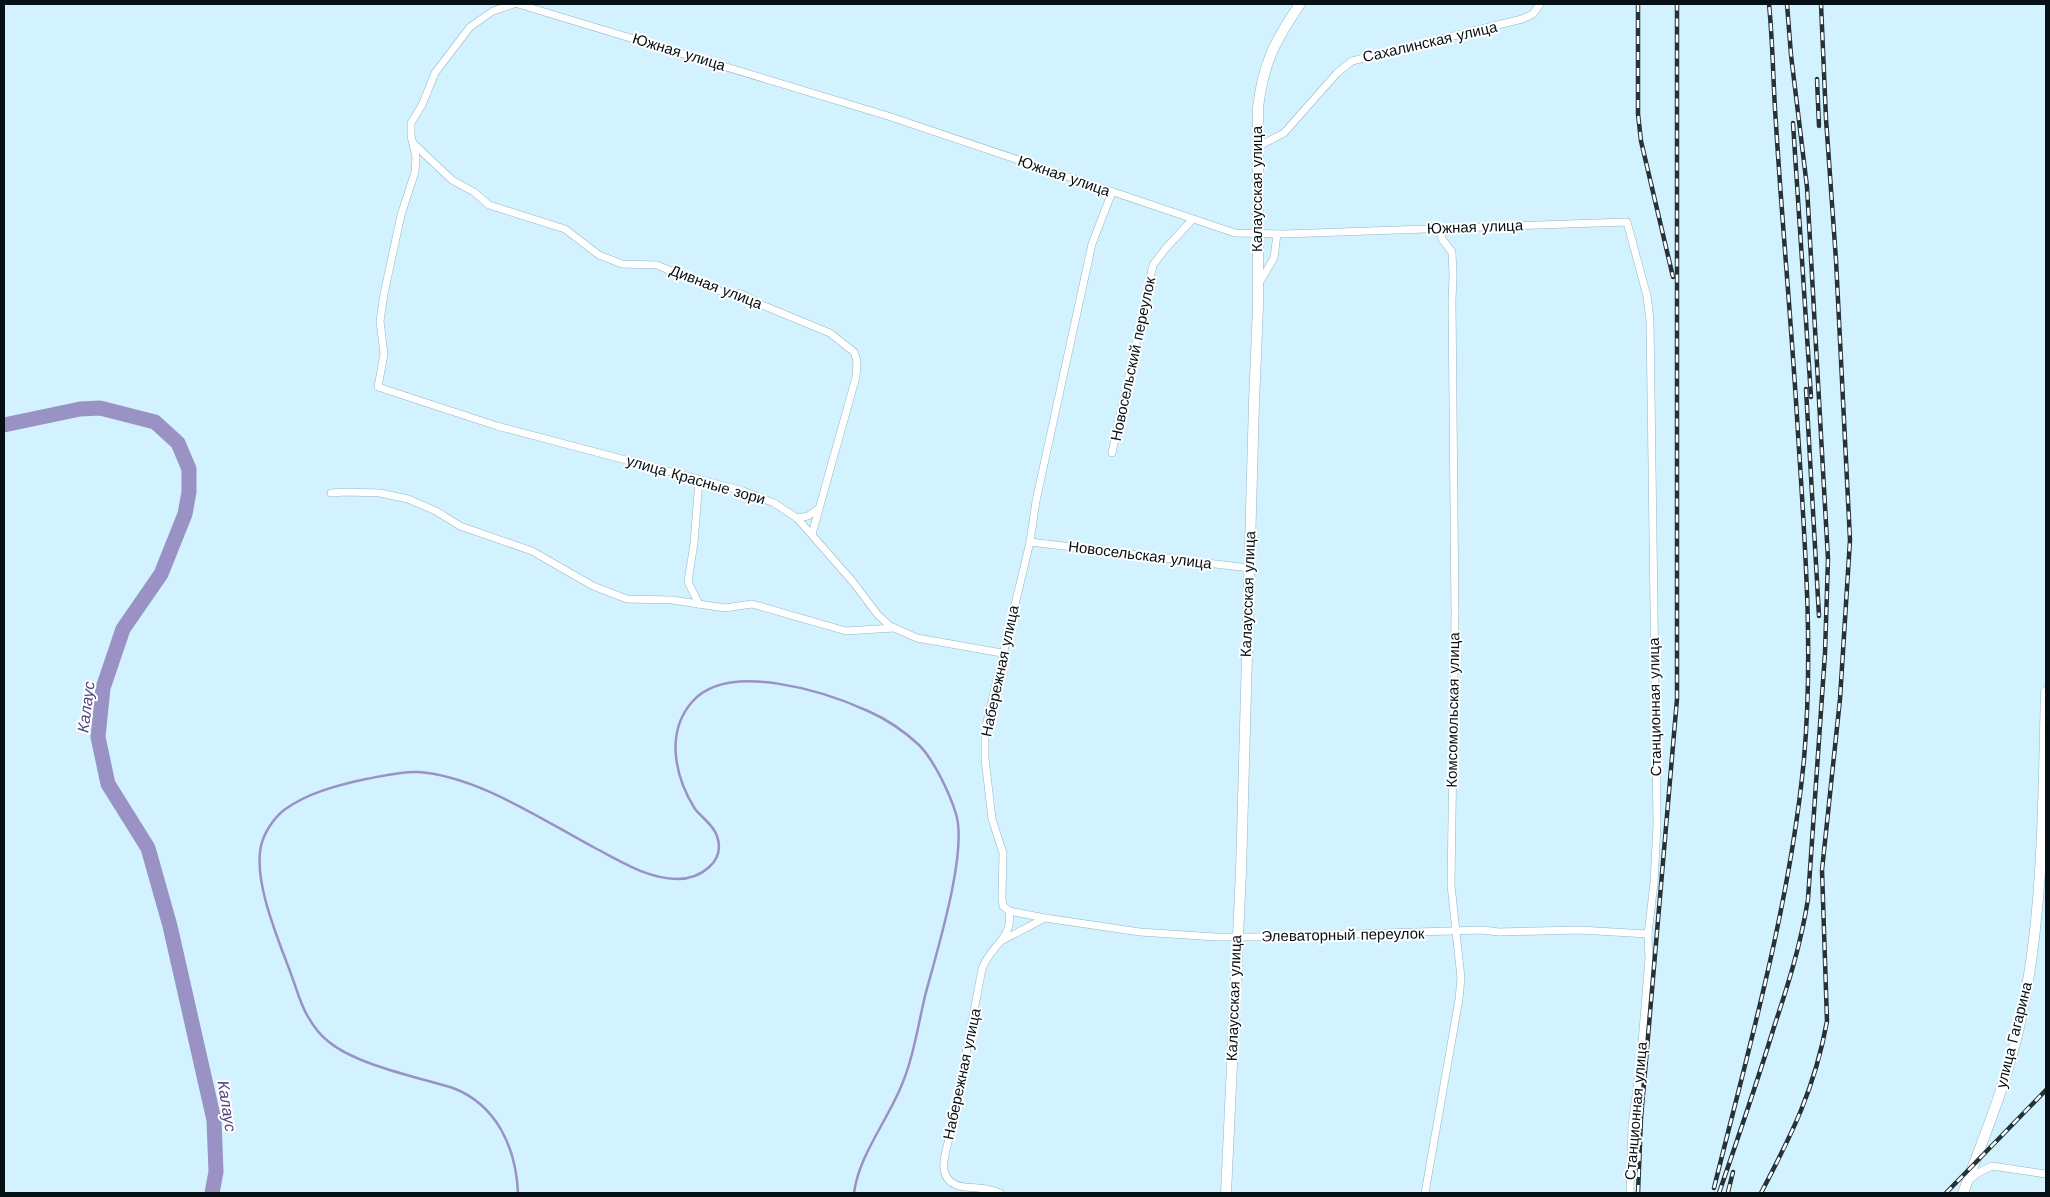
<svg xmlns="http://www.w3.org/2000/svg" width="2050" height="1197" viewBox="0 0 2050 1197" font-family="'Work Sans',sans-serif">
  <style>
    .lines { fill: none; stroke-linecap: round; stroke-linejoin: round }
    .stream { stroke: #9a91c5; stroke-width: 2.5 }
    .river { stroke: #9a91c5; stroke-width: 15 }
    .street-casing { stroke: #96b5c1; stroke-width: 8 }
    .secondary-casing { stroke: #96b5c1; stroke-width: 11 }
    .street { stroke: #fff; stroke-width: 7 }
    .secondary { stroke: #fff; stroke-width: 10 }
    .rail-casing { stroke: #253339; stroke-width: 4.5 }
    .rail { stroke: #fff; stroke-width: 2.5; stroke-dasharray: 8; stroke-linecap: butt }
    .labels { text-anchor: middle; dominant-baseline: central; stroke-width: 4; stroke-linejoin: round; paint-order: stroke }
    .street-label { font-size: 15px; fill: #061115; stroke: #fff }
    .water-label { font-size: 16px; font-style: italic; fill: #524385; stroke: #fff }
  </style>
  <rect width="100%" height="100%" fill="#d2f2ff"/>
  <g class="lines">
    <path class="stream" d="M 518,1193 C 516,1148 497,1105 453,1088 C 417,1077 357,1065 329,1042 C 321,1036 312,1024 307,1015 C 300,1003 296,987 291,974 C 279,941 253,882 261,846 C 264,833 273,819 284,810 C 307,793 338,785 366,779 C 383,776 401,771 418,772 C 478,776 544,821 595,848 C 622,862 646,878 677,879 C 700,879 726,862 717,836 C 713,824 702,818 695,809 C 675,777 665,733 692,702 C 728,660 826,692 868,711 C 886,719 904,731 919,745 C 934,760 950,794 956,814 C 968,853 936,954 925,996 C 918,1026 913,1060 900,1089 C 885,1124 859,1156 854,1193"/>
    <path class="river" d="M 4,425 L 80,409 L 100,408 L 155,422 L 178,443 L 189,469 L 189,492 L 185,514 L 161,574 L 123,629 L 103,688 L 98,737 L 108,784 L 148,848 L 170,926 L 214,1120 L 216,1172 L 212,1193"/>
    <g class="street-casing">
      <g id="street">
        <path d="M 514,4 L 493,11 L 470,27 L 435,73 L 422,105 L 411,123 L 411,136 L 416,157 L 415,172 L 401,215 L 384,294 L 380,321 L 384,354 L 378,387 L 497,426 L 743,491 L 774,503 L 797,518 L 853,582 L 878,615 L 890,626 L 917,638 L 1002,653"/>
        <path d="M 518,4 L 888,116 L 1235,233 L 1284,234 L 1627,222 L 1647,296 L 1650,320 L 1657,825 L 1654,883 L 1648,934 L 1649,959 L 1640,1066 L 1632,1125 L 1630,1193"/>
        <path d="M 414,144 L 452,180 L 474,192 L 489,205 L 565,229 L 599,255 L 622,264 L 657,265 L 707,286 L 720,291 L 742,294 L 762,305 L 830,333 L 854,352 L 857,361 L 856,377 L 812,534"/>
        <path d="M 1257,147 L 1284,133 L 1337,73 L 1352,61 L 1522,19 L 1533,14 L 1540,4"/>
        <path d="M 1258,285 L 1274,258 L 1277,234"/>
        <path d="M 1112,453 L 1153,265 L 1166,248 L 1192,220"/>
        <path d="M 699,480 L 694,543 L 688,582 L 699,604"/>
        <path d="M 331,493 L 346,492 L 380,493 L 408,499 L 436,511 L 460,526 L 532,551 L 593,586 L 627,599 L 672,600 L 725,608 L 752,604 L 846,631 L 894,628"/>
        <path d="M 797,518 L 808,516 L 818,509"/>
        <path d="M 1030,542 L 1249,568"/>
        <path d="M 1009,911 L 1045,918 L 1140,932 L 1216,937 L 1255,937 L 1483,930 L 1499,932 L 1579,930 L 1648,934"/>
        <path d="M 1003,940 L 1045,918"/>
        <path d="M 1967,1182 L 1978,1173 L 1992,1166 L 2046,1174"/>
        <path d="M 1000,1193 C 989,1188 978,1188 965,1187 C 933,1183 945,1153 951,1132 L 982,969 C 990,945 1014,939 1009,911 L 1003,906 L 1002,898 L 1003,853 L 992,819 L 989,793 L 985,759 L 985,730 L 1030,542 L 1036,501 L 1092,244 L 1112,192"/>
        <path d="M 1425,1193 L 1459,999 L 1461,978 L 1451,885 L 1455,614 L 1452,301 L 1453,275 L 1452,252 L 1442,239 L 1440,228"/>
      </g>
    </g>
    <g class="secondary-casing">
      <g id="secondary">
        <path d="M 1226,1193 L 1241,872 L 1254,402 L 1258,306 L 1258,108 C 1263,63 1275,41 1300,4"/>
        <path d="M 1963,1193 C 1985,1134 2010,1075 2022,1013 C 2044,908 2043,798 2046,692"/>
      </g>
    </g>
    <use href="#street" class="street"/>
    <use href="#secondary" class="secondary"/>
    <g class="rail-casing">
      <g id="rail">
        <path d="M 1638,4 L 1638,114 L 1641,141 L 1673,277"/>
        <path d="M 1817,79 L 1819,126"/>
        <path d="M 1793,123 L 1811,397"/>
        <path d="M 1806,389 L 1819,616"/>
        <path d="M 1714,1188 C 1749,1047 1790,905 1804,759 C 1814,645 1804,532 1797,417 C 1791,319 1782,222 1776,124 C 1773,84 1773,44 1769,4"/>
        <path d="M 1728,1192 L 1733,1172"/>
        <path d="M 1638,1193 L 1641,1118 L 1677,699 L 1677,4"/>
        <path d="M 1719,1193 C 1738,1138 1757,1083 1774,1027 C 1788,985 1801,944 1808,899 L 1825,653 L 1828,559 L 1807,187 L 1791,55 L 1787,4"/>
        <path d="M 1761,1193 C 1792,1134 1815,1088 1827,1021 L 1822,870 L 1840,699 L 1850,540 L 1836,260 L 1826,119 L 1821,4"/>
        <path d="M 1946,1193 L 2046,1090"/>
      </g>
    </g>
    <use href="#rail" class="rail"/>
  </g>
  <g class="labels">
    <g class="street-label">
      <text transform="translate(1430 42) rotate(-13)">Сахалинская улица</text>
      <text transform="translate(679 52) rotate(17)">Южная улица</text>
      <text transform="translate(1064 176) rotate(19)">Южная улица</text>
      <text transform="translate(1257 189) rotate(-90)">Калаусская улица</text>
      <text transform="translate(1475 227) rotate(-2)">Южная улица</text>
      <text transform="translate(716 287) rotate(21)">Дивная улица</text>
      <text transform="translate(1133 359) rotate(-78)">Новосельский переулок</text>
      <text transform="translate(696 480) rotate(16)">улица Красные зори</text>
      <text transform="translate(1140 555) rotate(7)">Новосельская улица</text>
      <text transform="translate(1248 594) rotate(-88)">Калаусская улица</text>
      <text transform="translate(1000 671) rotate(-78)">Набережная улица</text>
      <text transform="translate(1655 707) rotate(-91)">Станционная улица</text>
      <text transform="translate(1453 710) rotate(-89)">Комсомольская улица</text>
      <text transform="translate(1343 935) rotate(-1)">Элеваторный переулок</text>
      <text transform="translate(1234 998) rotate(-88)">Калаусская улица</text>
      <text transform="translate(2014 1035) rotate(-76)">улица Гагарина</text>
      <text transform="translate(962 1074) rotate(-78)">Набережная улица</text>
      <text transform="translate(1636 1111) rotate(-85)">Станционная улица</text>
    </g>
    <g class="water-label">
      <text transform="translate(86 707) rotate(-83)">Калаус</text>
      <text transform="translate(227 1106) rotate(81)">Калаус</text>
    </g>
  </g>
  <rect width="2050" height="1197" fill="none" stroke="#061115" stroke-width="10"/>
</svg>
